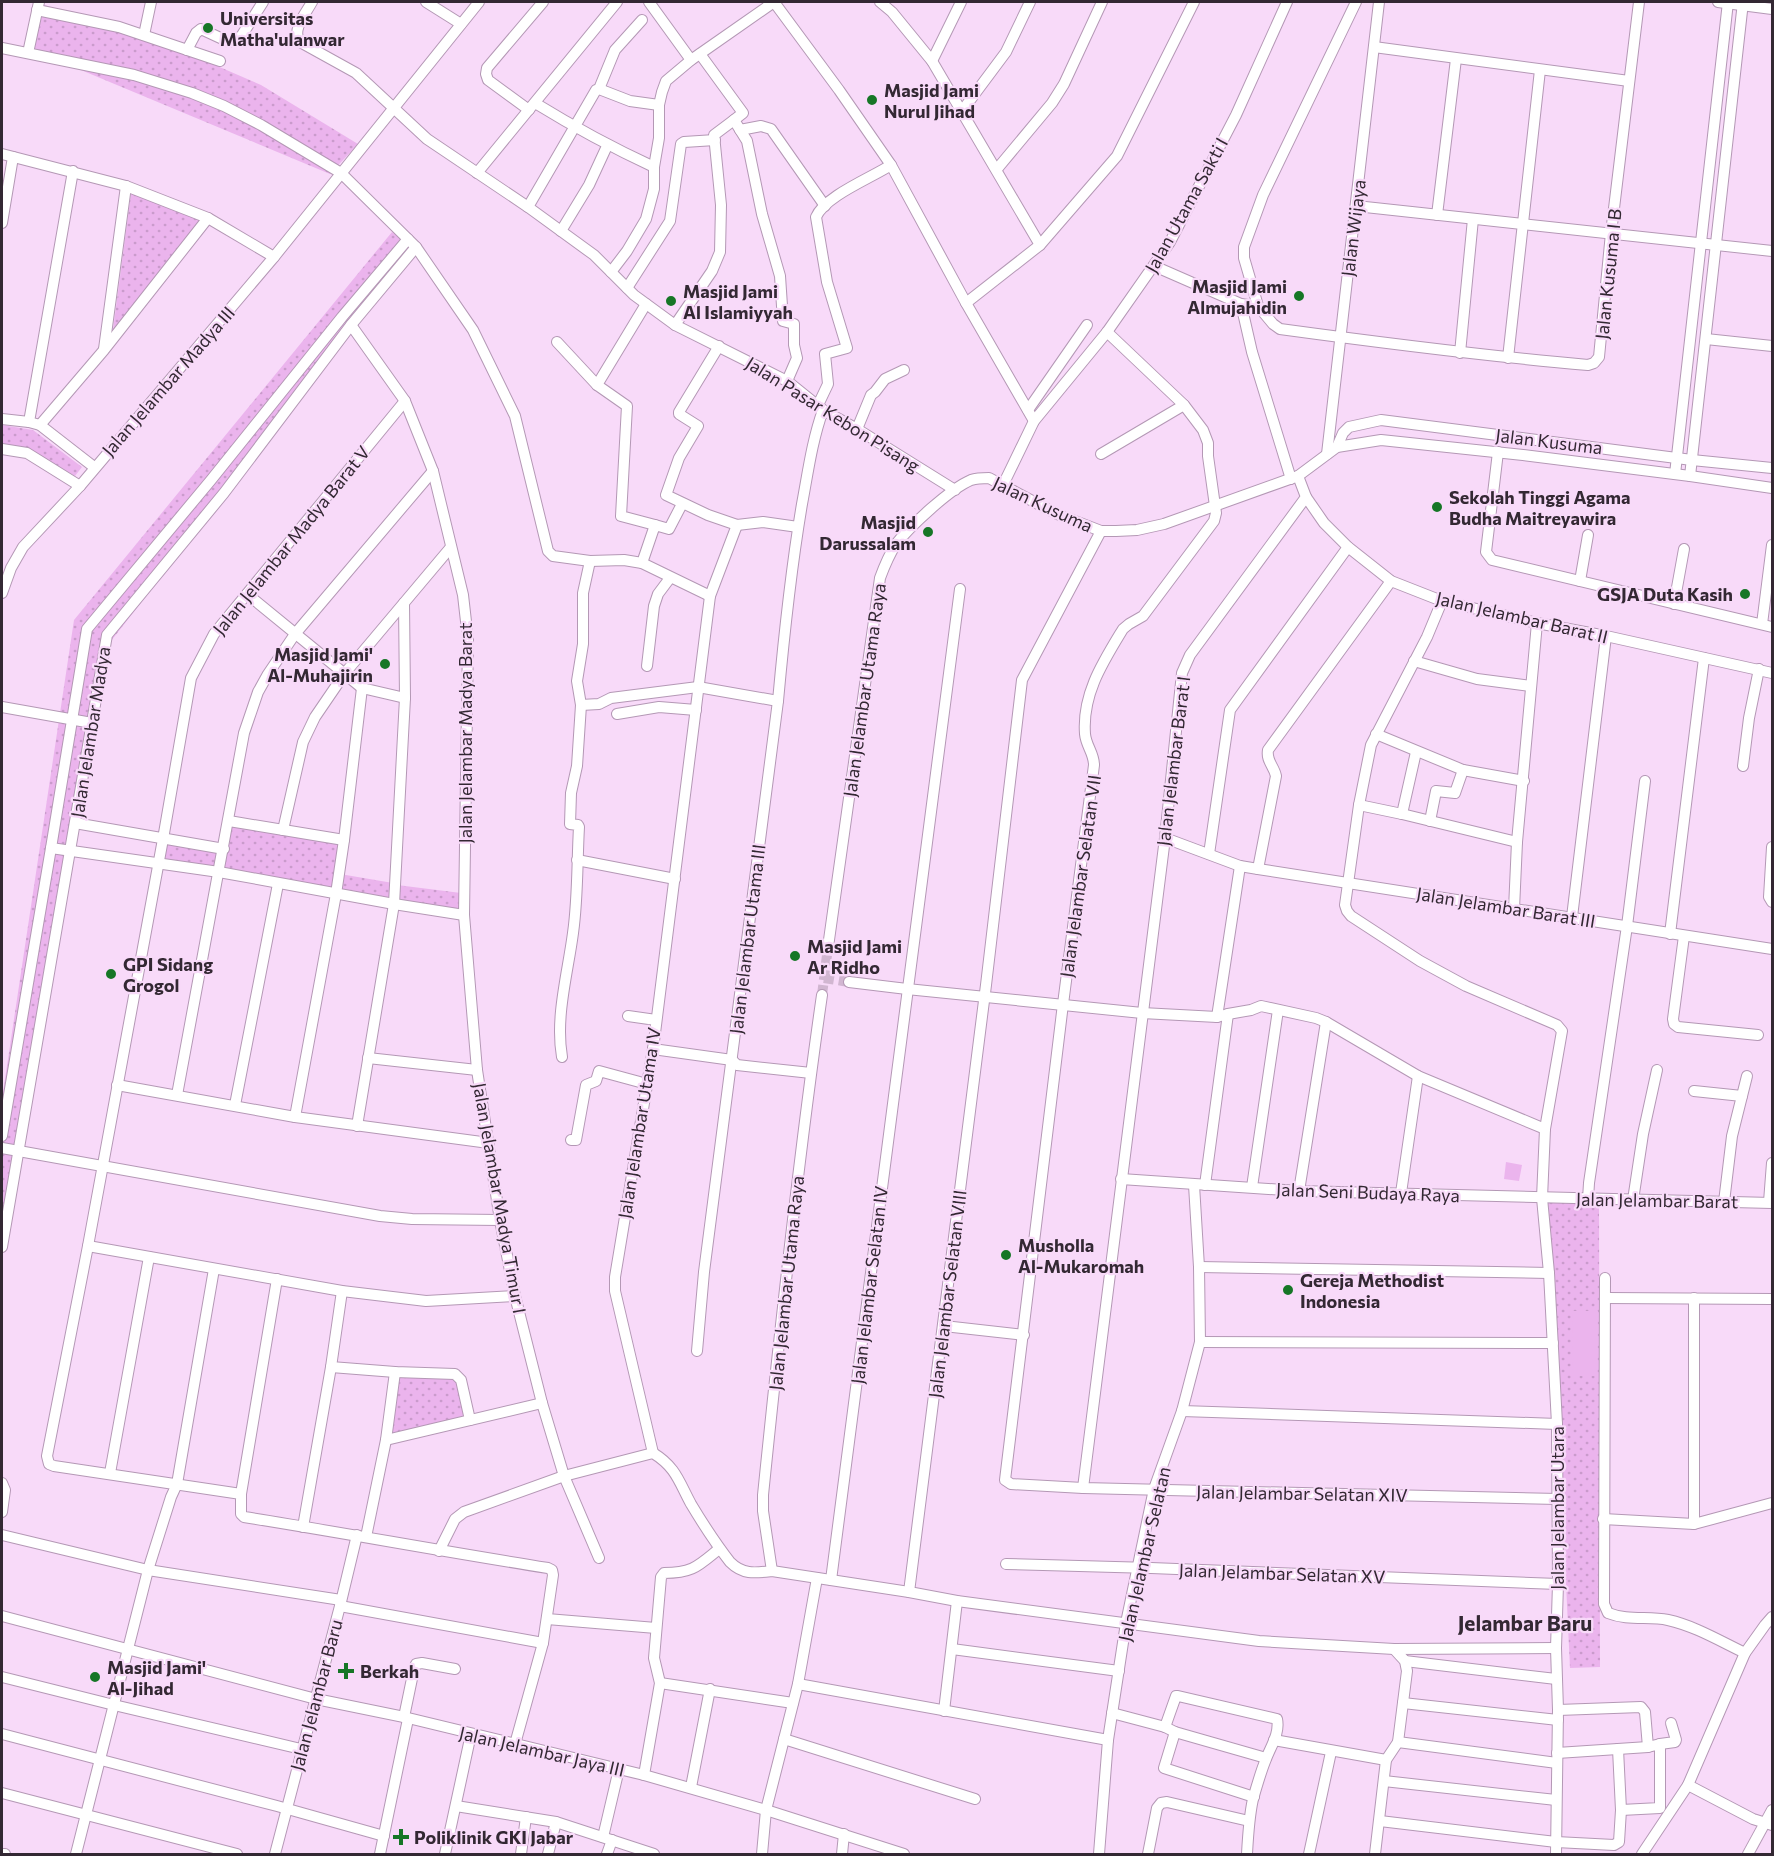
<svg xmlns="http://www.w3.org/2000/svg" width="1774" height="1856" viewBox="0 0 1774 1856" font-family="Commissioner,sans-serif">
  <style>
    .park { fill: url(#park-dots) }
    .pitch { fill: #ebb4ed }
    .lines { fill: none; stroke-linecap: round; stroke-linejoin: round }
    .minor-tunnel { stroke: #d1b6d1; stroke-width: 10; stroke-dasharray: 10 5; stroke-linecap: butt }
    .minor-casing { stroke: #b498b5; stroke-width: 12 }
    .minor { stroke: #fff; stroke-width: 10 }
    .poi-dot { fill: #167626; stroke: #f8daf9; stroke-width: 2 }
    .labels { text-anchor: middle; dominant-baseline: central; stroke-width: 4.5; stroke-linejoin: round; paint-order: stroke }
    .poi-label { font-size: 18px; font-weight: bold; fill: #332833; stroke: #f8daf9; text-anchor: start }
    .street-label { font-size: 18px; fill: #332833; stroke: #f8daf9 }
    .quarter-label { font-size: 21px; font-weight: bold; fill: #332833; stroke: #f8daf9 }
  </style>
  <defs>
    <pattern id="park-dots" width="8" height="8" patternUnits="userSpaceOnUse" patternTransform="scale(1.5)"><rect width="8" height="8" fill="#ebb4ed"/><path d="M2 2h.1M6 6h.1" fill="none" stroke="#ca9bcc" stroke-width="1.8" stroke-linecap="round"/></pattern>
  </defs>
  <rect width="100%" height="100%" fill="#f8daf9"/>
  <g class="park">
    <path d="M 45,5 L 208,62 L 261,85 L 358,144 L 330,174 L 33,50 Z"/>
    <path d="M 131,193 L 200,220 L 113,330 Z"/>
    <path d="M 392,232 L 417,250 L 111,641 L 2,1239 L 2,1099 L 74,620 Z"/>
    <path d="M 2,425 L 33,430 L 82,467 L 75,476 L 29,450 L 2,446 Z"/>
    <path d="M 231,823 L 342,842 L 335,893 L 224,872 Z"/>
    <path d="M 164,840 L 224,850 L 218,870 L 159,863 Z"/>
    <path d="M 340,874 L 393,883 L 392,902 L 337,893 Z"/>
    <path d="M 397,885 L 461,893 L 462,913 L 396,903 Z"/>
    <path d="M 1548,1203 L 1599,1203 L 1600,1667 L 1570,1668 Z"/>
    <path d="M 458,1376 L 467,1420 L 390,1435 L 397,1377 Z"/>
  </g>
  <g class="pitch">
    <path d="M 1506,1162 L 1522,1165 L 1519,1181 L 1504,1179 Z"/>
    <path d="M 1573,1311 L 1598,1311 L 1597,1376 L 1572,1376 Z"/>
  </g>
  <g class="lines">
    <g class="minor-tunnel">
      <path d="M 824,978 L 849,982"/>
      <path d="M 822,995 L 828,947"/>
    </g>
    <g class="minor-casing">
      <g id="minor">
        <path d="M 312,2 C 306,13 291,30 300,42 L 356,73 L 427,139 L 528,207 L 594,255 L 634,295 L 675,325 L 787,381 L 823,410 L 857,429 L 955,490"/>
        <path d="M 426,2 L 461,24"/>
        <path d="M 649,2 L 691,60"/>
        <path d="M 774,2 L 839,90 L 891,165 L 966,303 L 1034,421"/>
        <path d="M 880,2 L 892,12 L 932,61 L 1040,245"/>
        <path d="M 1356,2 L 1263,195 L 1244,247 L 1244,258 L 1258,306 L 1273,324 L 1280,329 C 1383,343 1485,356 1588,365 L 1594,363 L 1599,357 L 1611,233 L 1639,2"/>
        <path d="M 1718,2 L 1772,9"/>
        <path d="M 37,10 L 119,27 L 220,61"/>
        <path d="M 144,35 L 151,2"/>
        <path d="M 1374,47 L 1629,81"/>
        <path d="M 2,48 L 134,75 L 192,93 L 224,106 L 261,125 L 341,173 L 416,247 L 473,330 L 515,416 L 548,551 L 553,556 L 590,561 L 624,560 L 642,563 L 710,596"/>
        <path d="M 187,50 L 196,33 L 201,29 L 229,42 L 236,40 L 242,35 L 263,2"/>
        <path d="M 28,53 L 39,2"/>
        <path d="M 700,54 L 743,113 L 734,120 L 747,141 L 762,214 L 780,276 L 783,321 L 794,324 L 794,345 L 797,358 L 787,381"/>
        <path d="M 932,61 L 961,2"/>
        <path d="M 599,89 L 630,101 L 659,105"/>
        <path d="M 535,103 C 574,127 613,148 654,167"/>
        <path d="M 529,110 L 488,80 L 486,74 L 487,68 L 543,2"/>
        <path d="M 962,111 L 1006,52 L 1030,2"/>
        <path d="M 740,130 L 761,126 L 771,129 L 825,206"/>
        <path d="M 2,154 L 126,186 L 208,218 L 274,257"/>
        <path d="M 997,169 L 1052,103 L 1064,84 L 1102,2"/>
        <path d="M 477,173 L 617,2"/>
        <path d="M 1356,206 L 1772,251"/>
        <path d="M 528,207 L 596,90 L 599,89 L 615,50 L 642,20"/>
        <path d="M 1437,215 L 1456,59"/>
        <path d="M 2,223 L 13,157"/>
        <path d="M 561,231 L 589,185 L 607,146"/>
        <path d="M 1154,266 L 1241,304 L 1248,305"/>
        <path d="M 611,272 L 627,251 L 646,219 L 654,189 L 654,167 L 659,138 L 659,105 L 662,92 L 666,81 L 691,60 L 774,2"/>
        <path d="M 627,288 L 670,221 L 681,144 L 684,142 L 715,140"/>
        <path d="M 966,303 L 1040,245 L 1117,156 L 1194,2"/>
        <path d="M 1241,304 L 1252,352 L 1291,479"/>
        <path d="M 351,325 L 405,401 L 433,471 L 463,595 L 468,639 L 464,915 L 477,1070 L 500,1220 L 515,1296 L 542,1403 L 564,1476 L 599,1558"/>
        <path d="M 675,325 L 712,271 L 720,252 L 721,205 L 714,135 L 734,120"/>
        <path d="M 1107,332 L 1184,405 L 1203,430 L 1208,443 L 1208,456 L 1216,513 L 1214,521 L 1143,616 L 1129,624 L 1123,629 C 1103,662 1082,694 1085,734 C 1086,746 1094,753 1094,765 L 1063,1004 L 1005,1480 L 1011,1484 L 1083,1488 L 1558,1499"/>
        <path d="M 1706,339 L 1772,346"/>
        <path d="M 557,342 L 597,385 L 627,406 L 621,516 L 655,525"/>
        <path d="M 719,346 L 679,412 L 679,414 L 698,426 L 679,458 L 666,495 L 708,515 L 737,525 L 763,522 L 798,527"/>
        <path d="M 104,349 L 126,186"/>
        <path d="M 1460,353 L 1473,219"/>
        <path d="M 1508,358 L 1540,70"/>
        <path d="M 597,385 L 646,304"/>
        <path d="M 405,401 L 214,634 L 191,678 L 163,839 L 88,1246 L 47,1456 L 49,1464 L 54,1466 L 241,1494 L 241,1514 L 244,1517 C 345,1533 446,1552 548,1568 L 552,1570 L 553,1575 L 543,1643 L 515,1744"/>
        <path d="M 818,405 L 828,384 L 825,354 L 847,348 L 827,282 L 816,217 C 825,196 871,178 891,165"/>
        <path d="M 1028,410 L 1087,325"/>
        <path d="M 2,419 L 29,422 L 40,425 L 94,467"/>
        <path d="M 29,422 L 73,171"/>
        <path d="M 40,425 L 104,350 L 208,218"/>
        <path d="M 857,429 L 871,395 L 875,392 L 885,379 L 904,370"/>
        <path d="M 1337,447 L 1343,433 L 1349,427 L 1381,420 L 1692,460 L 1772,468"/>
        <path d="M 2,449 L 27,453 L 80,486"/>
        <path d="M 1498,452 L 1486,552 L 1492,560 L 1772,627"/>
        <path d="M 1101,454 L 1184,405"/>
        <path d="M 1327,454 L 1379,2"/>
        <path d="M 1675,474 L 1728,2"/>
        <path d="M 1690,476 L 1743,2"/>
        <path d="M 1003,485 L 1034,421 L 1107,332 L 1170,242 L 1236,115 L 1287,2"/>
        <path d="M 1306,497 L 1324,523 L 1348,547 L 1391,581 L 1442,601 L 1537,623 L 1606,636 L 1772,673"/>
        <path d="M 642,563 L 655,525 L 669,529 L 682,504"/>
        <path d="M 1580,581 L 1588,535"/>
        <path d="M 2,593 L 11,568 L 23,547 L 80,486 L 274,257 L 479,2"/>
        <path d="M 247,594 L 362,688 L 405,698"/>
        <path d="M 1442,601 L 1427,637 L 1371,745 L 1359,805 L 1345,905 L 1347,911 L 1351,916 L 1420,961 L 1466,986 L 1557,1025 L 1562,1031 L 1545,1129 L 1542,1198 L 1549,1273 L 1557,1424 L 1558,1584 L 1556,1648 L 1558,1710 L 1556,1854"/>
        <path d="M 1674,604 L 1684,549"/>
        <path d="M 1762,624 L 1772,545"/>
        <path d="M 1414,661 L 1477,679 L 1531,686"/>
        <path d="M 647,666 L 654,606 L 658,594 L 670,578"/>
        <path d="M 581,705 L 599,704 L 611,698 L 698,687 L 778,701"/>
        <path d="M 2,707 L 92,723"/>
        <path d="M 617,714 L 659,707 L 696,710"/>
        <path d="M 1376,734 L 1463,770 L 1524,781"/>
        <path d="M 1743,766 L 1749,718 L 1759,669"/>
        <path d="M 1359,805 L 1402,814 L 1517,842"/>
        <path d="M 1402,814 L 1416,752"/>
        <path d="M 229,821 L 344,840"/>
        <path d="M 1430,821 L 1436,791 L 1455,793 L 1463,770"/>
        <path d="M 75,823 L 224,849"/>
        <path d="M 283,830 L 303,742 L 315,717 L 345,673 L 451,547"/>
        <path d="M 1165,838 L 1240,866 L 1258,869 L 1772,949"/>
        <path d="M 1772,847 L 1769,897 L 1772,902"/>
        <path d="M 51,848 L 219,872 L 394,904 L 464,915"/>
        <path d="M 1209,854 L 1230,710 L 1348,547"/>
        <path d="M 577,860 L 675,879"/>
        <path d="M 1258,869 L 1276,776 C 1274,766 1266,761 1268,750 L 1391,581"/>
        <path d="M 1514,909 L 1517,842 L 1537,623"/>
        <path d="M 1572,917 L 1606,636"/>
        <path d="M 1670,934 L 1704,658"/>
        <path d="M 1684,936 L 1673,1019 L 1674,1024 L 1678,1027 L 1758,1035"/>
        <path d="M 828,947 L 880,578 C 884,567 889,555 896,544 C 910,526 950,489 971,480 C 977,478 983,478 989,478 L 1057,514 L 1101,531 L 1116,531 L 1137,530 L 1164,524 L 1298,476 L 1337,447 L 1381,440 L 1523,455 L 1690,476 L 1772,488"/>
        <path d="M 849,982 L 907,989 L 1142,1013 L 1217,1017 L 1228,1014 L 1205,1185"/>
        <path d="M 1228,1014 L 1251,1010 L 1261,1006 L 1316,1018 L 1326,1022 L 1418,1076 L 1545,1129"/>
        <path d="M 628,1016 L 656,1020"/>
        <path d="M 1217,1017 L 1240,866"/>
        <path d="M 653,1049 L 732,1060 L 737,1065 L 811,1073"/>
        <path d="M 562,1057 C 555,1017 568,972 573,933 C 578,898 577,862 579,827 L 578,825 L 570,824 L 571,793 L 577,766 L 581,705 L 577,681 L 583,644 L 583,593 L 590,561"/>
        <path d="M 368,1058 L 477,1070"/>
        <path d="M 117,1085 L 295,1117 L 489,1143"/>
        <path d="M 1694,1091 L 1742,1096"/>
        <path d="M 177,1095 L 244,733 L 258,692 L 268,674 L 295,634 L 433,471"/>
        <path d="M 235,1105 L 278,884"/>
        <path d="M 295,1117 L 336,894 L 344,840 L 362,688"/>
        <path d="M 357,1126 L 394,904 L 405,698 L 404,603"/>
        <path d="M 2,1136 L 51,848 L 87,629 L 211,480 L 342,317 L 408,239"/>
        <path d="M 571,1140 L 576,1140 L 586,1085 L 596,1081 L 599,1071 L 647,1084"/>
        <path d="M 2,1148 L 380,1216 L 412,1219 L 500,1220"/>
        <path d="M 1121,1179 L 1299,1191 L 1772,1203"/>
        <path d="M 1252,1187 L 1278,1010"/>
        <path d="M 1299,1191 L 1326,1022"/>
        <path d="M 1401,1193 L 1418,1076"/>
        <path d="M 1588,1199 L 1589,1183 L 1627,926 L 1645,781"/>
        <path d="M 1633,1200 L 1643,1134 L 1657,1070"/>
        <path d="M 1724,1202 L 1732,1136 L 1747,1076"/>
        <path d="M 1769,1202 L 1772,1163"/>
        <path d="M 88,1246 L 342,1291 L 426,1301 L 515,1296"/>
        <path d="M 2,1247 L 107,635 L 224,493 L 351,325 L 416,247"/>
        <path d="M 1199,1267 L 1549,1273"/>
        <path d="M 1605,1278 L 1604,1604 L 1608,1613 C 1628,1621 1648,1616 1668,1620 C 1695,1626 1720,1641 1745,1653"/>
        <path d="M 1606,1298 L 1772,1299"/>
        <path d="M 944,1326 L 1024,1335"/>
        <path d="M 1200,1342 L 1553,1343"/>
        <path d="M 697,1351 L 704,1272 L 778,701 C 784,635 791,569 802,504 C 808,472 812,441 823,410"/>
        <path d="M 331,1367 L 395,1372 L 455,1374 L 461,1380 L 470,1420"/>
        <path d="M 1182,1411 L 1557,1424"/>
        <path d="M 386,1440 L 542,1403"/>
        <path d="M 653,1453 L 615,1291 L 615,1277 L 653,1049 L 710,596 L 737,525"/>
        <path d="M 110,1473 L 149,1257"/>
        <path d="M 2,1483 L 5,1490 L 2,1512"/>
        <path d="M 1083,1488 L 1165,838 L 1182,673 L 1190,655 L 1306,497 L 1298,476"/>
        <path d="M 241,1494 L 277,1279"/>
        <path d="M 1603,1519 L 1694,1524 L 1772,1503"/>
        <path d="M 1694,1524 L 1694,1298"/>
        <path d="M 303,1527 L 331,1367 L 342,1291"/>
        <path d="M 2,1535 L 148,1570 L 341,1600"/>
        <path d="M 366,1537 L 386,1440 L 395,1372"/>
        <path d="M 439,1551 L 455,1519 L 464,1512 L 564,1476 L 653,1453 C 676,1467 679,1482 691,1504 C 703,1524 716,1544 730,1562 C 743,1575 755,1573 772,1571 L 909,1592 L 957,1601 L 1259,1641 L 1394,1649 L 1556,1648"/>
        <path d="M 1006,1564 L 1151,1568 L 1558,1584"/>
        <path d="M 772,1571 L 763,1511 L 763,1495 C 780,1328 798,1161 822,995"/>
        <path d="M 831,1580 L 960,589"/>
        <path d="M 909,1592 L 986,985 L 1022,680 L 1101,531"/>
        <path d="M 340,1606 L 543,1643"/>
        <path d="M 2,1616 L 316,1699 L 404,1717 L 644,1775 L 766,1810 L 904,1854"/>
        <path d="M 547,1619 L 656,1628"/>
        <path d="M 952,1649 L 1119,1671"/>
        <path d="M 1405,1661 L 1556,1679"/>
        <path d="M 2,1677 L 114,1705 L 301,1749"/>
        <path d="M 660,1683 L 793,1703"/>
        <path d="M 798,1684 L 1108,1740"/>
        <path d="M 1403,1703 L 1558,1720"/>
        <path d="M 1558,1710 L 1641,1707 L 1645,1712 L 1648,1747"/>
        <path d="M 944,1711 L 957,1601"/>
        <path d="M 1112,1713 L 1165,1727 L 1175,1732 L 1266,1758"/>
        <path d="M 404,1717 L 414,1669 L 416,1664 L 422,1663 L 455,1669"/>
        <path d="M 1165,1727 L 1176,1696 L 1178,1696 L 1277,1719 C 1280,1733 1271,1746 1266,1759 C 1261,1771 1257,1785 1253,1799 C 1249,1817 1248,1835 1247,1854"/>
        <path d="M 1175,1732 L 1164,1768 L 1254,1797"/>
        <path d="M 2,1734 L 277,1806 L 384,1836"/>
        <path d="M 784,1739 L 975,1799"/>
        <path d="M 1274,1740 L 1386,1760"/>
        <path d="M 1398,1742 L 1557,1763"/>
        <path d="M 1660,1744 L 1675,1742 L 1676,1740 L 1671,1723"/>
        <path d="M 1557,1753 L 1648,1747 L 1660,1744 L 1660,1808 L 1621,1810"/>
        <path d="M 644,1775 L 660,1683 L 654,1658 L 661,1577 L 664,1573 C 693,1573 698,1566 719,1549"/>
        <path d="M 1384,1781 L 1556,1800"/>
        <path d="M 1688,1785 L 1753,1819 L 1772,1825"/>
        <path d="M 691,1787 L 710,1689"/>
        <path d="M 2,1793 L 237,1854"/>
        <path d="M 456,1806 L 556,1822 L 654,1854"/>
        <path d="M 1380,1821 L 1556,1842 L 1614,1845 L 1619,1842 L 1621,1810 L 1618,1749"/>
        <path d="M 603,1837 L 619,1769"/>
        <path d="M 2,1854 L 5,1854"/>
        <path d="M 76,1854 L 148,1570 L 171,1497 L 177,1484 L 214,1269"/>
        <path d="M 275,1854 L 340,1606 L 357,1535"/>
        <path d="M 380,1854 L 408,1719"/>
        <path d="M 445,1854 L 471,1734"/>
        <path d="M 521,1854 L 526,1817"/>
        <path d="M 548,1854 L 556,1822"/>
        <path d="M 607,1854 L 612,1840"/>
        <path d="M 762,1854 L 766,1810 L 798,1684 L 817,1578"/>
        <path d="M 842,1854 L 844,1834"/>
        <path d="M 1099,1854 L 1108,1740 L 1126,1623 L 1154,1489 L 1182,1411 L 1200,1342 L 1199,1267 L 1194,1185"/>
        <path d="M 1148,1854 L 1157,1808 L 1161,1803 L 1167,1802 L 1249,1821"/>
        <path d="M 1309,1854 L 1331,1752"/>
        <path d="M 1375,1854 L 1386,1760 L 1398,1742 L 1407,1671 L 1405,1661 L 1394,1649"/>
        <path d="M 1642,1854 L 1688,1785 L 1745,1653 L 1765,1625 L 1772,1617"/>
        <path d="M 1748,1854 L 1772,1810"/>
      </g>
    </g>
    <use href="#minor" class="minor"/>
  </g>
  <g class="poi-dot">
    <circle cx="208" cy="28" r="6"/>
    <circle cx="872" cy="100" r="6"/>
    <circle cx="1299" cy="296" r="6"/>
    <circle cx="671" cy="301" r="6"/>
    <circle cx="1437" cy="507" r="6"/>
    <circle cx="928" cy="532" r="6"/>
    <circle cx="1745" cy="594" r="6"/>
    <circle cx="385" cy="664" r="6"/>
    <circle cx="795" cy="956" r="6"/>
    <circle cx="111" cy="974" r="6"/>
    <circle cx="1006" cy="1255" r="6"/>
    <circle cx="1288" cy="1290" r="6"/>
    <path d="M343 1662h6v6h6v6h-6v6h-6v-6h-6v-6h6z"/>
    <circle cx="95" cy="1677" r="6"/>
    <path d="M398 1828h6v6h6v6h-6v6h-6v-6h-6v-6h6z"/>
  </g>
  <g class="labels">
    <g class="poi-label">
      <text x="220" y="18">Universitas<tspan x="220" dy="21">Matha'ulanwar</tspan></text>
      <text x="884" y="90">Masjid Jami<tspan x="884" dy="21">Nurul Jihad</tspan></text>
      <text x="1287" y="286" text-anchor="end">Masjid Jami<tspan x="1287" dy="21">Almujahidin</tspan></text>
      <text x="683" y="291">Masjid Jami<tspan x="683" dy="21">Al Islamiyyah</tspan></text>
      <text x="1449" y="497">Sekolah Tinggi Agama<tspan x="1449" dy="21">Budha Maitreyawira</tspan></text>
      <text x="916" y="522" text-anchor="end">Masjid<tspan x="916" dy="21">Darussalam</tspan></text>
      <text x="1733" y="594" text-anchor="end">GSJA Duta Kasih</text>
      <text x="373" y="654" text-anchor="end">Masjid Jami'<tspan x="373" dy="21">Al-Muhajirin</tspan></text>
      <text x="807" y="946">Masjid Jami<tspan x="807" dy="21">Ar Ridho</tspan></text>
      <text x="123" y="964">GPI Sidang<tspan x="123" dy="21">Grogol</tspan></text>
      <text x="1018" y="1245">Musholla<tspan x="1018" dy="21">Al-Mukaromah</tspan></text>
      <text x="1300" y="1280">Gereja Methodist<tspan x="1300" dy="21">Indonesia</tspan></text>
      <text x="107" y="1667">Masjid Jami'<tspan x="107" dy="21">Al-Jihad</tspan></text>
      <text x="360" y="1671">Berkah</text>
      <text x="414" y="1837">Poliklinik GKI Jabar</text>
    </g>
    <g class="street-label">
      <text transform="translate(1186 205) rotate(-61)">Jalan Utama Sakti I</text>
      <text transform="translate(1353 228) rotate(-83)">Jalan Wijaya</text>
      <text transform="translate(1608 274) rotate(-84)">Jalan Kusuma I B</text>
      <text transform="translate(168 381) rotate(-49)">Jalan Jelambar Madya III</text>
      <text transform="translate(833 414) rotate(32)">Jalan Pasar Kebon Pisang</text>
      <text transform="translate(1549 441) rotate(7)">Jalan Kusuma</text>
      <text transform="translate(1043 504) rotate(25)">Jalan Kusuma</text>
      <text transform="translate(291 540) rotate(-51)">Jalan Jelambar Madya Barat V</text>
      <text transform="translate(1522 617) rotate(13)">Jalan Jelambar Barat II</text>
      <text transform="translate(864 690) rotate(-82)">Jalan Jelambar Utama Raya</text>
      <text transform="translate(90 732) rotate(-81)">Jalan Jelambar Madya</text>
      <text transform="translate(465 733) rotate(-90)">Jalan Jelambar Madya Barat</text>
      <text transform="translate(1173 761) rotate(-83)">Jalan Jelambar Barat I</text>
      <text transform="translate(1080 876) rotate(-82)">Jalan Jelambar Selatan VII</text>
      <text transform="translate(1506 907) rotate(9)">Jalan Jelambar Barat III</text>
      <text transform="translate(747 939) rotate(-83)">Jalan Jelambar Utama III</text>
      <text transform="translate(639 1123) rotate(-81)">Jalan Jelambar Utama IV</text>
      <text transform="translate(1368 1192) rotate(2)">Jalan Seni Budaya Raya</text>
      <text transform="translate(500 1198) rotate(80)">Jalan Jelambar Madya Timur I</text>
      <text transform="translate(1657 1200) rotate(1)">Jalan Jelambar Barat</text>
      <text transform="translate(786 1283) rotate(-84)">Jalan Jelambar Utama Raya</text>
      <text transform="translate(869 1285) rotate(-83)">Jalan Jelambar Selatan IV</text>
      <text transform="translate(947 1294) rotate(-83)">Jalan Jelambar Selatan VIII</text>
      <text transform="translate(1302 1493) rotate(1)">Jalan Jelambar Selatan XIV</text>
      <text transform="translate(1557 1508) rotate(-90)">Jalan Jelambar Utara</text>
      <text transform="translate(1144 1554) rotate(-77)">Jalan Jelambar Selatan</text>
      <text transform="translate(1282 1573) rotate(2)">Jalan Jelambar Selatan XV</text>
      <text transform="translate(316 1695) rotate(-75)">Jalan Jelambar Baru</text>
      <text transform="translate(542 1751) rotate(13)">Jalan Jelambar Jaya III</text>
    </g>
    <g class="quarter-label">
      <text x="1525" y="1622">Jelambar Baru</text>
    </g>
  </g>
  <rect width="1774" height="1856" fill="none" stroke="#332833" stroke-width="6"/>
</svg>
